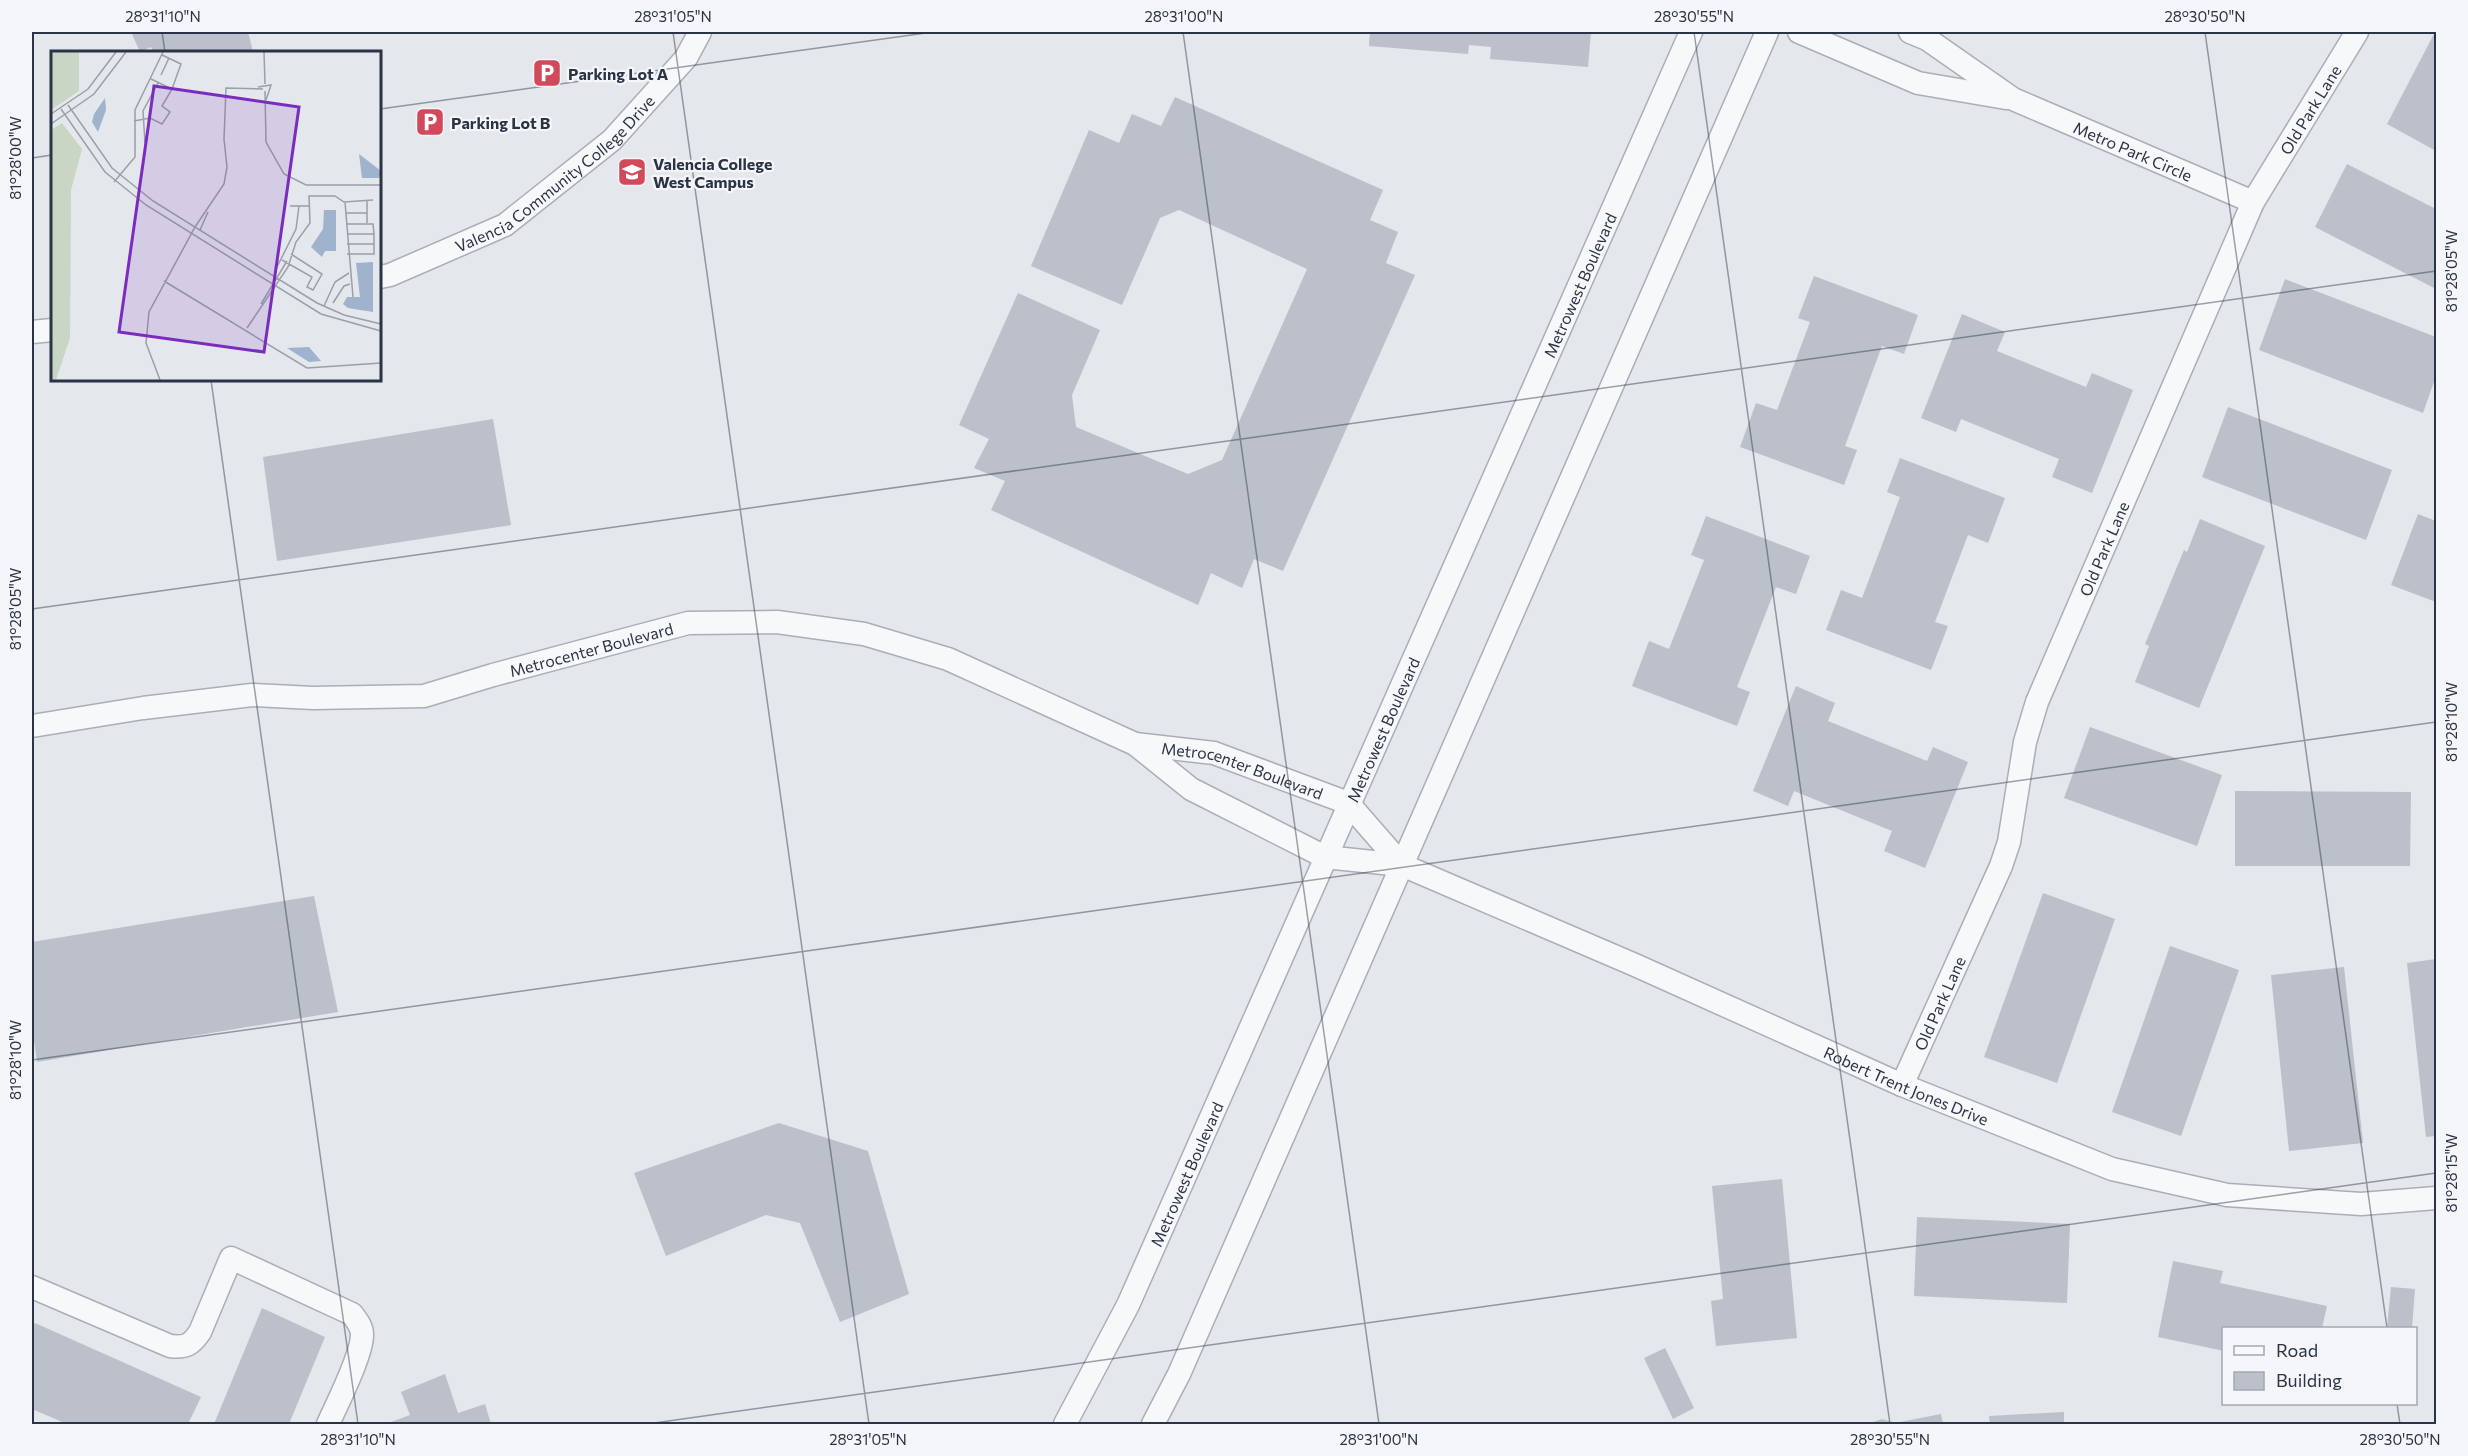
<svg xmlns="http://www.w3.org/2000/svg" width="2468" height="1456" viewBox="0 0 2468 1456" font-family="Commissioner,sans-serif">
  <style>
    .building { fill: #bbc0ca }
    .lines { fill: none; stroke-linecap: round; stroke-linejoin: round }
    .minor-casing { stroke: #a9aeb7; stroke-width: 25 }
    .minor { stroke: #f7f8fa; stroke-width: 22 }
    .ticks { fill: none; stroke: #2b3445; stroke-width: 1.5; stroke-opacity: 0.45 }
    .labels { text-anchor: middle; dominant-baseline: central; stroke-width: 4.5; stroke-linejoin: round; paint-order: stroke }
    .poi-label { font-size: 16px; font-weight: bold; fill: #2b3445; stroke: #f4f6f9; text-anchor: start }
    .street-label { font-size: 16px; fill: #2b3445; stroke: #f4f6f9 }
    .inset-road { fill: none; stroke: #9a9fa9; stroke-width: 1.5 }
    .view { fill: #7b2cbf; fill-opacity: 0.15; stroke: #7b2cbf; stroke-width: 3 }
    .inset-edge { fill: none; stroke: #2b3445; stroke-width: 3 }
    .neatline { fill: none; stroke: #2b3445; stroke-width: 2 }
    .ticks-label { font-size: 15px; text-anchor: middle; fill: #2b3445 }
  </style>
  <rect width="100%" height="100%" fill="#e4e7ec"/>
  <g class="building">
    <path d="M 131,32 L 248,32 L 253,52 L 158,52 L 157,50 L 153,51 L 151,47 L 140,52 Z"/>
    <path d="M 1370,32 L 1591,32 L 1588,67 L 1490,59 L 1491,47 L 1469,45 L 1468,54 L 1369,46 Z"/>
    <path d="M 2435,32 L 2436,32 L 2436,151 L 2387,124 Z"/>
    <path d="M 1175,97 L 1383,190 L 1370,220 L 1398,232 L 1386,263 L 1415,275 L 1283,571 L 1254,559 L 1242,588 L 1211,573 L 1198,605 L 991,510 L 1005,481 L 974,468 L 989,439 L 959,425 L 1018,293 L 1100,330 L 1072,395 L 1076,427 L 1188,474 L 1222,460 L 1307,269 L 1179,210 L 1160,218 L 1122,305 L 1031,266 L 1089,130 L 1119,143 L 1132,114 L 1161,126 Z"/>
    <path d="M 2347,164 L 2436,209 L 2436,289 L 2315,227 Z"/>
    <path d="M 1814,276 L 1918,315 L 1904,354 L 1882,346 L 1845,446 L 1857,450 L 1844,485 L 1740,447 L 1756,403 L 1777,410 L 1810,322 L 1798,318 Z"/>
    <path d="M 2285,279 L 2436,337 L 2436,376 L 2423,413 L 2259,350 Z"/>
    <path d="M 1962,314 L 2005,332 L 1997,351 L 2086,387 L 2092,373 L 2133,390 L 2092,493 L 2052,477 L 2059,459 L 1961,419 L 1956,432 L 1921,418 Z"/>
    <path d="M 2228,407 L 2392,470 L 2366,540 L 2202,477 Z"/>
    <path d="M 493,419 L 511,525 L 277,561 L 263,457 Z"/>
    <path d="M 1900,458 L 2005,498 L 1988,543 L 1968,535 L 1935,622 L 1948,626 L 1931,670 L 1826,630 L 1841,590 L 1862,598 L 1900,497 L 1887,492 Z"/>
    <path d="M 2418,514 L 2436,521 L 2436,602 L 2391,585 Z"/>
    <path d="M 1706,516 L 1810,556 L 1796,594 L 1776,587 L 1737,687 L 1750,692 L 1737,726 L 1632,686 L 1649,641 L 1669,649 L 1704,560 L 1691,555 Z"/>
    <path d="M 2200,519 L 2265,546 L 2199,708 L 2135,682 L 2149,646 L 2145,644 L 2184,550 L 2187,552 Z"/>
    <path d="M 1796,686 L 1835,703 L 1828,721 L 1927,761 L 1933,747 L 1968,762 L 1925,868 L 1884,851 L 1892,831 L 1794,791 L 1788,806 L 1753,791 Z"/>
    <path d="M 2090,727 L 2222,775 L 2197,846 L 2064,798 Z"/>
    <path d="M 2235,791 L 2411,792 L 2410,866 L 2235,866 Z"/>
    <path d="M 2043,893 L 2115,919 L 2057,1083 L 1984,1057 Z"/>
    <path d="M 314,896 L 338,1012 L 37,1062 L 32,1026 L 32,942 Z"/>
    <path d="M 2170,946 L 2239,970 L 2181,1136 L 2112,1112 Z"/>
    <path d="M 2436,959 L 2436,1136 L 2426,1137 L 2407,963 Z"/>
    <path d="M 2344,967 L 2363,1143 L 2289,1151 L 2271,975 Z"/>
    <path d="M 779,1123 L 868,1151 L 909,1294 L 840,1322 L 800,1223 L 766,1215 L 666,1256 L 634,1173 Z"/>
    <path d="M 1782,1179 L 1797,1338 L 1716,1346 L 1711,1301 L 1723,1299 L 1712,1186 Z"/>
    <path d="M 1917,1217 L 2070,1224 L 2067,1303 L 1914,1296 Z"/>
    <path d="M 2173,1261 L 2223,1271 L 2220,1283 L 2327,1306 L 2322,1328 L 2224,1328 L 2224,1351 L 2158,1337 Z"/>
    <path d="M 2391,1287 L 2415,1289 L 2412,1328 L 2387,1328 Z"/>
    <path d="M 262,1308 L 325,1337 L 289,1424 L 214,1424 Z"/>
    <path d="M 35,1323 L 201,1397 L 188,1424 L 67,1424 L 32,1409 L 32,1330 Z"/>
    <path d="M 1665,1348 L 1694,1408 L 1673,1419 L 1644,1358 Z"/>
    <path d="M 445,1374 L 458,1413 L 485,1404 L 491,1424 L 392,1424 L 391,1422 L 410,1415 L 401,1392 Z"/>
    <path d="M 2064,1412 L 2064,1424 L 1990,1424 L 1989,1416 Z"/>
    <path d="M 1941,1414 L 1943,1424 L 1867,1424 L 1882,1419 L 1895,1423 Z"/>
  </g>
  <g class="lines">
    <g class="minor-casing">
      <g id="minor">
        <path d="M 1799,32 L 1918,83 L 2006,98"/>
        <path id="s1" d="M 1910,32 L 1927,39 L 2013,99 L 2253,202"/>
        <path id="s2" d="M 380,277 L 390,275 L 505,225 L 612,140 L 686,58 L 700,32"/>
        <path d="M 32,332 L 52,330"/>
        <path id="s3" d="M 32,726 L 143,708 L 252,695 L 313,698 L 424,696 L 493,675 L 688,623 L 777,622 L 864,634 L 948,659 L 1135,744 L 1191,789 L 1325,857 L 1402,865 L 1635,965 L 1902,1085 L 2112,1169 L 2227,1195 L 2361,1204 L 2436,1198"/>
        <path id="s4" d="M 1135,744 L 1214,753 L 1348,803 L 1402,865"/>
        <path id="s5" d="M 1902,1085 L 2001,866 L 2009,842 L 2025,742 L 2037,702 L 2253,202 L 2357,32"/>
        <path d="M 32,1287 L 170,1346 C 186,1348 191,1345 200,1332 L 231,1258 L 352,1314 C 357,1321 362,1326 362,1335 C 362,1355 337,1404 328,1424"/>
        <path id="s6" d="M 1065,1424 L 1128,1305 L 1691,32"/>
        <path d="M 1153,1424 L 1179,1374 L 1767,32"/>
      </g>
    </g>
    <use href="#minor" class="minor"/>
  </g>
  <path class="ticks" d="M 162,32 L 165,52M 673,32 L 869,1424M 1183,32 L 1379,1424M 1694,32 L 1890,1424M 2205,32 L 2387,1328M 380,109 L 933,32M 32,158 L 52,155M 211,380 L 358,1424M 32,609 L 2436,271M 32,1060 L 2436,722M 2397,1404 L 2400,1424M 647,1424 L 2436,1173"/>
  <defs>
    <g id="parking-square" transform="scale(1.5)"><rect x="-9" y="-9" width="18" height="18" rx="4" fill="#d1495b" stroke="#f4f6f9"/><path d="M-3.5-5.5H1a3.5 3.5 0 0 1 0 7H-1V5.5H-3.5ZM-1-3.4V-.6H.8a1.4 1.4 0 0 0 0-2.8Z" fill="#fff"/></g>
    <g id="university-square" transform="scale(1.5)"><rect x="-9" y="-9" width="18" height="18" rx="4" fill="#d1495b" stroke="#f4f6f9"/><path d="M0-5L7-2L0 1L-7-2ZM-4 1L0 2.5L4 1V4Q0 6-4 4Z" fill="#fff"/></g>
  </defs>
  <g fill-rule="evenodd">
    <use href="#parking-square" x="547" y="73"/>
    <use href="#parking-square" x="430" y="122"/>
    <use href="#university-square" x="632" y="172"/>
  </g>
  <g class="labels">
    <g class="poi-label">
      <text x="568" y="73">Parking Lot A</text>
      <text x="451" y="122">Parking Lot B</text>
      <text x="653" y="163">Valencia College<tspan x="653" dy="18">West Campus</tspan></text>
    </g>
    <g class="street-label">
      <text stroke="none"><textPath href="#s5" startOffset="1062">Old Park Lane</textPath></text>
      <text stroke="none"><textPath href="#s1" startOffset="254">Metro Park Circle</textPath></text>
      <text stroke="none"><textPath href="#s2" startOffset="206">Valencia Community College Drive</textPath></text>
      <text stroke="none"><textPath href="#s6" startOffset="1250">Metrowest Boulevard</textPath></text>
      <text stroke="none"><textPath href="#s5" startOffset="576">Old Park Lane</textPath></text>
      <text stroke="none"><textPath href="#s3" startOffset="568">Metrocenter Boulevard</textPath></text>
      <text stroke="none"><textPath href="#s6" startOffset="764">Metrowest Boulevard</textPath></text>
      <text stroke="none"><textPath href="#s4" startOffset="111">Metrocenter Boulevard</textPath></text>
      <text stroke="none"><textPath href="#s5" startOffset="90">Old Park Lane</textPath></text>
      <text stroke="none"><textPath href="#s3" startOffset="1988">Robert Trent Jones Drive</textPath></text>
      <text stroke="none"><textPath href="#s6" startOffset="278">Metrowest Boulevard</textPath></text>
    </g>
  </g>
  <g transform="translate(51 51)">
    <rect width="330" height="330" fill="#e4e7ec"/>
    <path d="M 0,1 L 28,1 L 28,40 L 0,59 ZM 11,72 L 31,98 L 20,139 L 19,287 L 5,329 L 0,329 L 0,79 Z" fill="#c9d6c5"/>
    <path d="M 54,47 L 55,59 L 47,81 L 41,71 L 43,63 ZM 308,103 L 330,120 L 328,127 L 311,127 ZM 273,159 L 285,159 L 285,200 L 274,200 L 271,206 L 260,196 L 272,178 ZM 322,211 L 322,261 L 297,257 L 292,253 L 296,246 L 309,246 L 305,212 ZM 258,296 L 270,310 L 258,311 L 236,297 Z" fill="#9fb4cc"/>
    <path class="inset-road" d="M 213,1 L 214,33M 111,4 L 130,13 L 121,38M 110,24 L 118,7M 207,36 L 220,34 L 215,49M 214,40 L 215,91 L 233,123 L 255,134 L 330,134M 17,54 L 61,117 L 102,150 L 266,252 L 293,264 L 330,273M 10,58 L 54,121 L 95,154 L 270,263 L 330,280M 0,63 L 37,38 L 65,1M 83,70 L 99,67 L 111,73 L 119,61 L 111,55 L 121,38 L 100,28M 0,73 L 43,43 L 75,1M 94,92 L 92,60 L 107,32M 63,131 L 84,106 L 84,59 L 112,1M 316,150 L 316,172M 294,151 L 302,246M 239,155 L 258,155M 295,162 L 316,162M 295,173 L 322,173 L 323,183M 149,179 L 157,161M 296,183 L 323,183 L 323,203 L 296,203M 296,193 L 323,193M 231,209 L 261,226 L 256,236 L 262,239 L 271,223 L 240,203M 225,218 L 245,178 L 248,155M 113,230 L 256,317 L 330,312M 282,252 L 293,235 L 299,233M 210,253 L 236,210M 273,255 L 284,231 L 298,222M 196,277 L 237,216 L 245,191 L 259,172 L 258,145 L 284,145 L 293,151 L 322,149M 109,329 L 95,292 L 98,261 L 144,176 L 173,133 L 176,116 L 173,88 L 175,37 L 212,38"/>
    <path class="view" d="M 103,35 L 248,56 L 213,301 L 68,281 Z"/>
    <rect width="330" height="330" class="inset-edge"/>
  </g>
  <rect width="2468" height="1456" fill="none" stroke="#f4f6f9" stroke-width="66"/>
  <rect x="2222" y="1327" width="195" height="78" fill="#f4f6f9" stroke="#a4a8b1" stroke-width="1.5"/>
  <rect x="2234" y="1346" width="30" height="9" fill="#f7f8fa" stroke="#a4a8b1" stroke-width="1.5"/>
  <text x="2276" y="1357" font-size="18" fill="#2b3445">Road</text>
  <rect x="2234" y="1372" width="30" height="18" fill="#bbc0ca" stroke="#a4a8b1" stroke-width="1.5"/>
  <text x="2276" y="1387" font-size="18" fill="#2b3445">Building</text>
  <rect x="33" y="33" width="2402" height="1390" class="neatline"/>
  <g class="ticks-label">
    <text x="163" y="22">28°31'10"N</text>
    <text x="673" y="22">28°31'05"N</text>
    <text x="1184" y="22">28°31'00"N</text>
    <text x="1694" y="22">28°30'55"N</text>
    <text x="2205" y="22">28°30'50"N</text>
    <text transform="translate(16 158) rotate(-90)" y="5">81°28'00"W</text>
    <text transform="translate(2452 271) rotate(-90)" y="5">81°28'05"W</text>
    <text transform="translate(16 609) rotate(-90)" y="5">81°28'05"W</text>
    <text transform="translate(2452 722) rotate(-90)" y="5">81°28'10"W</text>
    <text transform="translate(16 1060) rotate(-90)" y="5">81°28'10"W</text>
    <text transform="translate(2452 1173) rotate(-90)" y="5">81°28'15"W</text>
    <text x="358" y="1445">28°31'10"N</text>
    <text x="868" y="1445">28°31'05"N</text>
    <text x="1379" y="1445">28°31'00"N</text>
    <text x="1890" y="1445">28°30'55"N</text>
    <text x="2400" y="1445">28°30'50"N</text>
  </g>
</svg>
